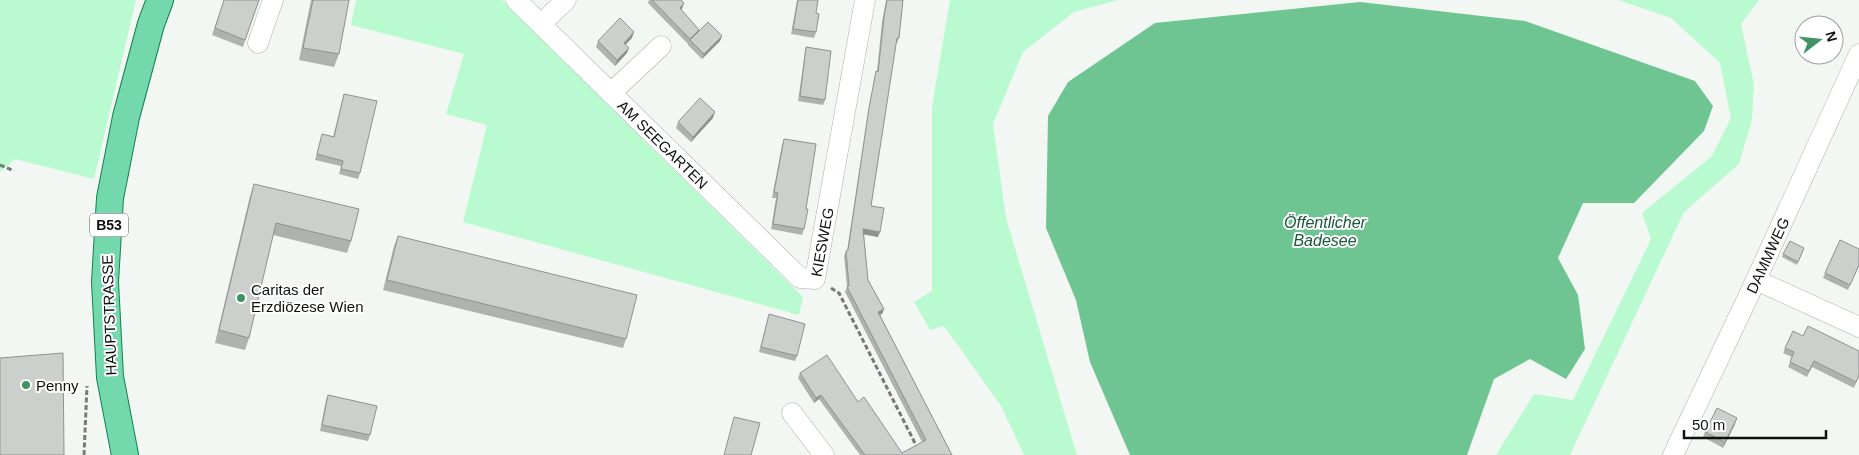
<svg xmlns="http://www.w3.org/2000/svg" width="1859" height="455" viewBox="0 0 1859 455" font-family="Arial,sans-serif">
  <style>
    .green { fill: #b9fad1 }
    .water { fill: #6ec592 }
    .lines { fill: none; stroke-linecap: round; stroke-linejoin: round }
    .minor-casing { stroke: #abafac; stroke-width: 21 }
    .major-casing { stroke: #138151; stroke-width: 28 }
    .path { stroke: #787a78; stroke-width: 3; stroke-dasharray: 5 2.5; stroke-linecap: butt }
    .minor { stroke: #fff; stroke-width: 20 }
    .major { stroke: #73d8ac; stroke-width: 26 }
    .wall { fill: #afb3b0 }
    .shaded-wall { fill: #8f9290 }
    .building { fill: #ccd0cd; stroke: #8f9290 }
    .poi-dot { fill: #409365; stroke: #fff; stroke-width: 2 }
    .labels { text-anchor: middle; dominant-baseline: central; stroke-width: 4; stroke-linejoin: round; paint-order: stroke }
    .shield { fill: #fff; stroke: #575857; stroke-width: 1 }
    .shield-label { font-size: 14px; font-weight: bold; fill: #0f100f }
    .street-label { font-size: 15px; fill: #0f100f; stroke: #fff }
    .poi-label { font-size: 15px; fill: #0f100f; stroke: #fff; text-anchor: start }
    .water-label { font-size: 16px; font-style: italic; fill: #185938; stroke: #fff }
  </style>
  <rect width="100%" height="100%" fill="#f3f7f4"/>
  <g class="green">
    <path d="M 0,0 L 136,0 L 94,179 L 15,159 L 0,172 Z"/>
    <path d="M 356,0 L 502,0 L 803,297 L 799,315 L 463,222 L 487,125 L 446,114 L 464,54 L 351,25 Z"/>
    <path d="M 950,0 L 1118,0 L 1074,12 L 1023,52 L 993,124 L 1006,218 L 1077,455 L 1024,455 L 1001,406 L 944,326 L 930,330 L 914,302 L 932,291 L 932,106 Z"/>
    <path d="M 1618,0 L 1759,0 L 1741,24 L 1754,85 L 1752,120 L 1739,164 L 1684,212 L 1570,455 L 1496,455 L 1534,394 L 1573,400 L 1651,239 L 1642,213 L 1712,156 L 1731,118 L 1720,63 L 1671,18 Z"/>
  </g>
  <path class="water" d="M 1360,2 L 1525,21 L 1695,81 L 1713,106 L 1704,131 L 1634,203 L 1583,203 L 1558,258 L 1578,295 L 1585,349 L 1566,379 L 1530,359 L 1494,379 L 1467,455 L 1130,455 L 1090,362 L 1076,300 L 1046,228 L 1048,116 L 1068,82 L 1155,23 Z"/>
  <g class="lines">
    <g class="minor-casing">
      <g id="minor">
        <path id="s1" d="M 516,0 L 800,278 L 815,279 L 865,0"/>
        <path d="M 541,24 L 566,0"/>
        <path d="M 258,43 L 273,0"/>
        <path d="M 611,93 L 661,46"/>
        <path d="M 1756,280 L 1859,327"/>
        <path d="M 792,413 L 824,455"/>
        <path id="s2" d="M 1673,455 L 1756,280 L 1859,54"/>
      </g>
    </g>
    <g class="major-casing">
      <path id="major" d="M 125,455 L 110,377 L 105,282 L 110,198 L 126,117 L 151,24 L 160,0"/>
    </g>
    <g class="path">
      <path d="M 0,165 L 14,171"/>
      <path d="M 831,288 L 839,293 L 921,455"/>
      <path d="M 84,455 L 87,386"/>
    </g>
    <use href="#minor" class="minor"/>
    <use href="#major" class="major"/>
  </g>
  <g class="wall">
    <path d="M 224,0 L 259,0 L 243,47 L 212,35 Z"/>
    <path d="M 311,0 L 349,0 L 339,54 L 334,67 L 299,60 Z"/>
    <path d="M 649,0 L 681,0 L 682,9 L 681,10 L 699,30 L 722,36 L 720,41 L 702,59 L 688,45 L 688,44 L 648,3 Z"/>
    <path d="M 797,0 L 818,0 L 816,13 L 816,32 L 814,38 L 791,34 Z"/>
    <path d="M 886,0 L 903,0 L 899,38 L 897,43 L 896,43 L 871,206 L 878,237 L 864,234 L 868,280 L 884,309 L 882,314 L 880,315 L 952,455 L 860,455 L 819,399 L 814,403 L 798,378 L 800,373 L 858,402 L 902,453 L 922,442 L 845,292 L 847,287 L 844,256 L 846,251 L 847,251 L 868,113 L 875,76 L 877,71 L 882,22 Z"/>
    <path d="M 632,38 L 626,44 L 627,53 L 615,66 L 596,47 L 598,41 Z"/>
    <path d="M 806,47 L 825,100 L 823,105 L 798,101 L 805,52 Z"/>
    <path d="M 344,94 L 360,173 L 358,179 L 339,174 L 341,166 L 315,160 L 322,134 L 333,137 Z"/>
    <path d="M 713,118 L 691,142 L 676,128 L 678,122 Z"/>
    <path d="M 784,139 L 806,209 L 804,229 L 802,235 L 771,229 L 776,198 L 772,198 L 782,145 Z"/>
    <path d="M 254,184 L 351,241 L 347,253 L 273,235 L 249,338 L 245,350 L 215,343 L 250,196 Z"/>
    <path d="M 398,236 L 626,339 L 623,348 L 383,290 L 394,246 Z"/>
    <path d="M 1804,248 L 1797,265 L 1782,257 L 1783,254 Z"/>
    <path d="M 1859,266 L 1848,290 L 1823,278 L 1825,273 Z"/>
    <path d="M 769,314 L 797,356 L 795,361 L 759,352 Z"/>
    <path d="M 1785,348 L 1859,376 L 1854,388 L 1812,367 L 1807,377 L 1788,367 L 1792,357 L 1783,353 Z"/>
    <path d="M 328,395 L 370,435 L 368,441 L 320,431 L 326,400 Z"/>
    <path d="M 1735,424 L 1723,448 L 1703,437 L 1705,432 Z"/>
  </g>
  <g class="shaded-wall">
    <path d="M 684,3 L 682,9 L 678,14 L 680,8 Z"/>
    <path d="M 634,32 L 632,38 L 622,48 L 624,43 Z"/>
    <path d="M 722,36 L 720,41 L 702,59 L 704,54 Z"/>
    <path d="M 629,48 L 627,53 L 615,66 L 617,60 Z"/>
    <path d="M 715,112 L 713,118 L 691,142 L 693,137 Z"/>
    <path d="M 863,229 L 880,232 L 878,237 L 861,234 Z"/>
    <path d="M 884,309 L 882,314 L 877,316 L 878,312 Z"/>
    <path d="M 821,395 L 819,399 L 814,403 L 816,398 Z"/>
    <path d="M 1737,418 L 1735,424 L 1723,448 L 1725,442 Z"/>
  </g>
  <g class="building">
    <path d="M 224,0 L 259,0 L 245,40 L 215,28 Z"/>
    <path d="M 313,0 L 349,0 L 339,54 L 303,48 Z"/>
    <path d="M 652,0 L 681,0 L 684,3 L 680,8 L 699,30 L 690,39 Z"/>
    <path d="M 798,0 L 818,0 L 816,13 L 819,14 L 816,32 L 793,29 Z"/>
    <path d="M 887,0 L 903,0 L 899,38 L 897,38 L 871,206 L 884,208 L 880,232 L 863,229 L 868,280 L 884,309 L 878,312 L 952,455 L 865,455 L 821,395 L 816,398 L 800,373 L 827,355 L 858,402 L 864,397 L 902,453 L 926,440 L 847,287 L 849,286 L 846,251 L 848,250 L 869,108 L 876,71 L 878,72 L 884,17 Z"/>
    <path d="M 620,18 L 634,32 L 624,43 L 629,48 L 617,60 L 598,41 Z"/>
    <path d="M 708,22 L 722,36 L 704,54 L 690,40 Z"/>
    <path d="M 806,47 L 831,51 L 825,100 L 800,96 Z"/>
    <path d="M 344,94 L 377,101 L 360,173 L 341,169 L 343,161 L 317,154 L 322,134 L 334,137 Z"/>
    <path d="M 700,98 L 715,112 L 693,137 L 678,122 Z"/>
    <path d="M 784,139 L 816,144 L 806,209 L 808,209 L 804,229 L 773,224 L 778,193 L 774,192 Z"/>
    <path d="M 254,184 L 359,209 L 351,241 L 276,223 L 249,338 L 219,330 Z"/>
    <path d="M 398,236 L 637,295 L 626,339 L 387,280 Z"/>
    <path d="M 1840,240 L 1859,249 L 1859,265 L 1850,285 L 1825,273 Z"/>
    <path d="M 1790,241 L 1804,248 L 1798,262 L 1783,254 Z"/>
    <path d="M 769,314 L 805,324 L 797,356 L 761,347 Z"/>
    <path d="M 1808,326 L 1859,351 L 1859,375 L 1856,382 L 1814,361 L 1809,371 L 1790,362 L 1794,352 L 1785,348 L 1793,331 L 1803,336 Z"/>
    <path d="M 63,353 L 64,455 L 0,455 L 0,358 Z"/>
    <path d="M 328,395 L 377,406 L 370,435 L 322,425 Z"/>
    <path d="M 1717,408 L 1737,418 L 1725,442 L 1705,432 Z"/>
    <path d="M 734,417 L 760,423 L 751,455 L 724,455 Z"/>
  </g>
  <g class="poi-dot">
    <circle cx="241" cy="298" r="5"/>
    <circle cx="26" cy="385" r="5"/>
  </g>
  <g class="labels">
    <rect class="shield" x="90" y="213.5" width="38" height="23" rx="4"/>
    <g class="shield-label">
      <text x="109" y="225">B53</text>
    </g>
    <g class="street-label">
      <text stroke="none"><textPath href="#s1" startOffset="206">AM SEEGARTEN</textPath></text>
      <text stroke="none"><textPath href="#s1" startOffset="450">KIESWEG</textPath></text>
      <text stroke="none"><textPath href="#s2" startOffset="221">DAMMWEG</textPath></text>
      <text transform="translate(109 315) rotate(-92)">HAUPTSTRASSE</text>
    </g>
    <g class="poi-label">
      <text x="251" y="289">Caritas der<tspan x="251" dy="17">Erzdiözese Wien</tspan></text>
      <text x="36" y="385">Penny</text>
    </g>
    <g class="water-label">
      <text x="1325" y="222">Öffentlicher<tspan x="1325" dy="18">Badesee</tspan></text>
    </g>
  </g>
  <g transform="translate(1819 40) rotate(74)"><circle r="24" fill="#ffffff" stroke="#9f9f9f"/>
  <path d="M0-4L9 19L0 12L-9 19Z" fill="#409365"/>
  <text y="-8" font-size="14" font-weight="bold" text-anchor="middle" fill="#0f100f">N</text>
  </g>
  <path d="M1684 430v8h142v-8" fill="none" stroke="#0f100f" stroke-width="2.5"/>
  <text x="1692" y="430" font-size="15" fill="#0f100f" stroke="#ffffff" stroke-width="4" paint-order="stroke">50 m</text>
</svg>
